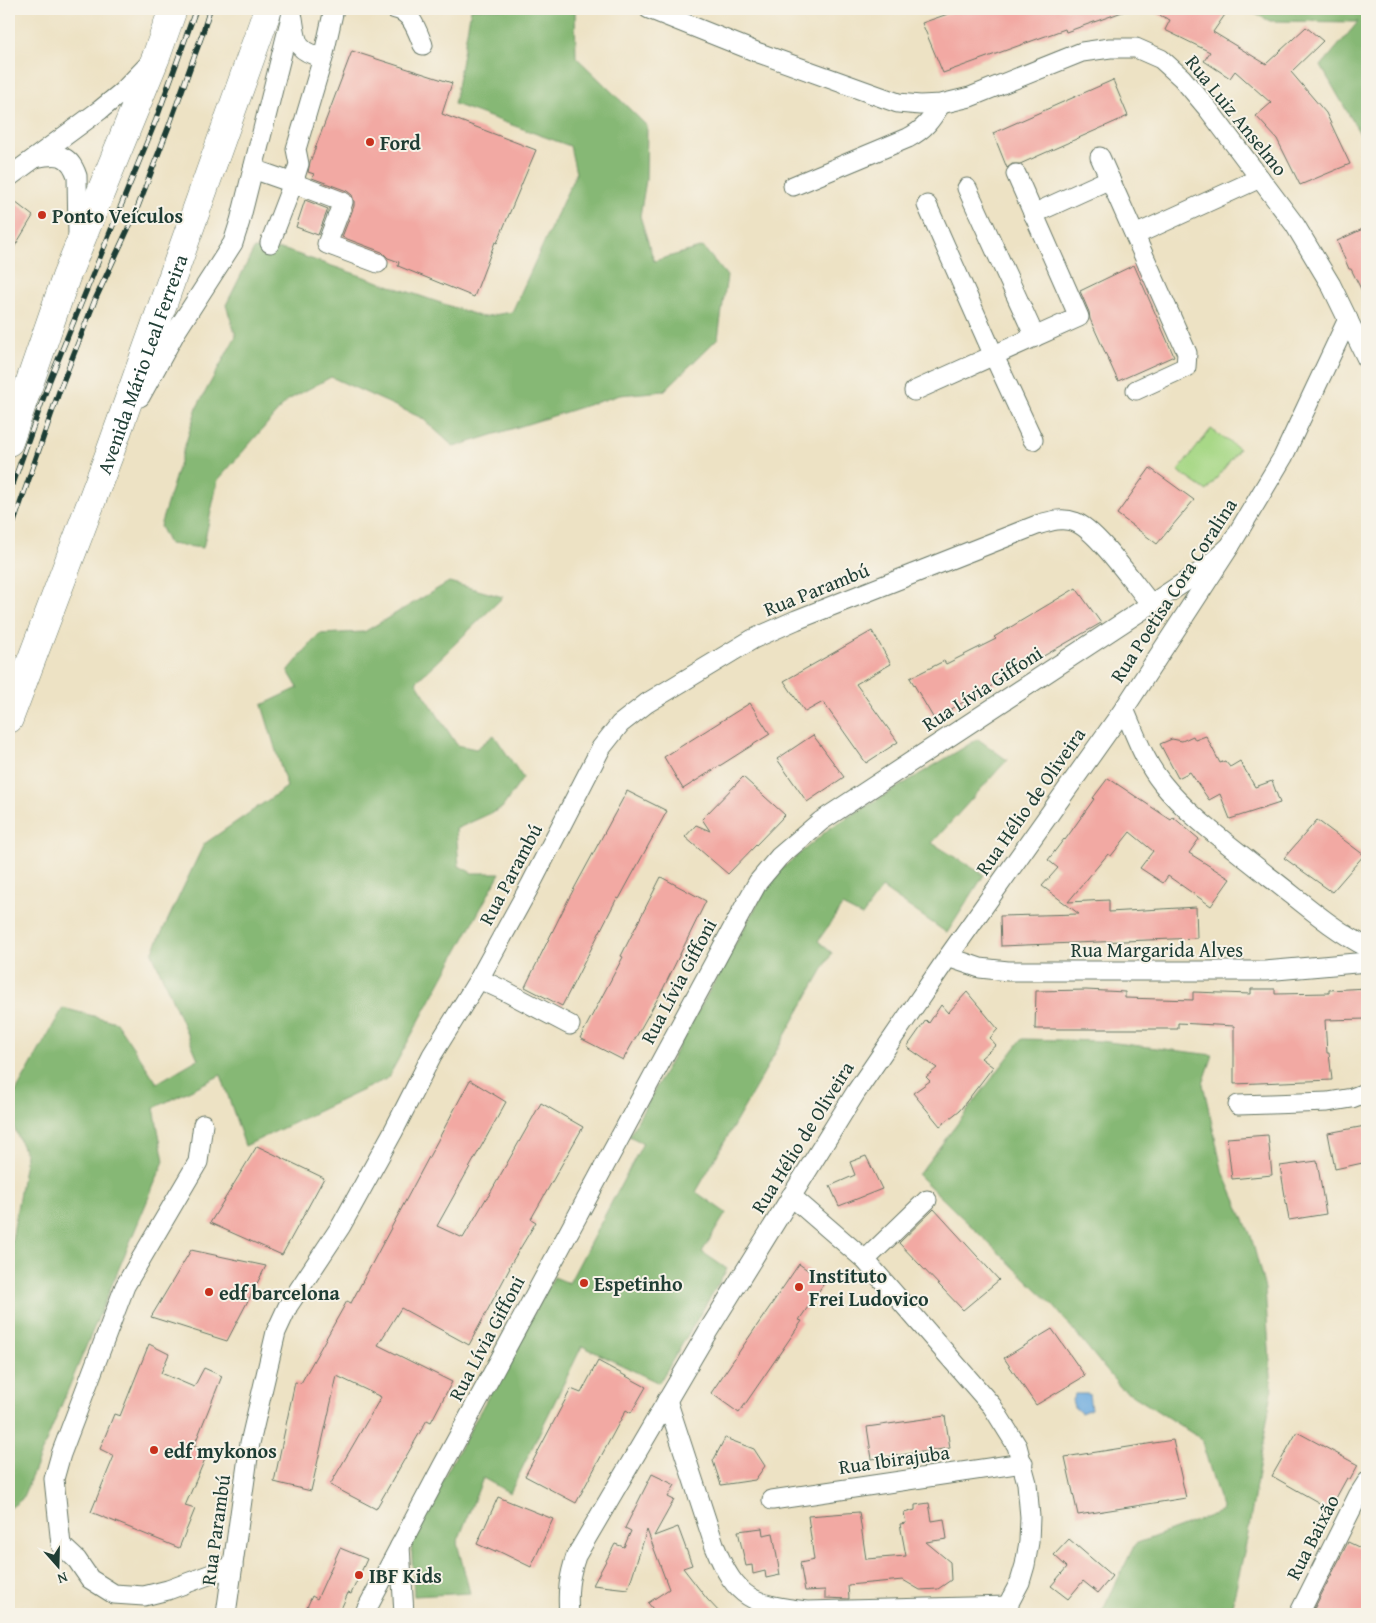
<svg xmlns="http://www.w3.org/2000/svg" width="1376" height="1623" viewBox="0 0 1376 1623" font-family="'Gentium Book Plus',serif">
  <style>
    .green { fill: #a8d887; stroke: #648a5e }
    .forest { fill: #86b874; stroke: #527a54 }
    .water { fill: #6dabdf; stroke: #46748a }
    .building { fill: #f2a9a3 }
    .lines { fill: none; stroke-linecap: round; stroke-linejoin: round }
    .minor-casing { stroke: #677766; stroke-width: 21 }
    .highway-casing { stroke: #677766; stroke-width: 29 }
    .minor { stroke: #fff; stroke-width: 19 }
    .highway { stroke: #fff; stroke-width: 28 }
    .rail-casing { stroke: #1f3d34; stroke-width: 5.5 }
    .rail { stroke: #f7f3e8; stroke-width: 4; stroke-dasharray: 11; stroke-linecap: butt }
    .poi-dot { fill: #c8321e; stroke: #f7f3e8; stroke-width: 2 }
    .labels { text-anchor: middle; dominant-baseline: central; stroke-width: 4; stroke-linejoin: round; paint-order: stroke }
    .street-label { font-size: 20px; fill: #1f3d34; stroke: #f7f3e8 }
    .poi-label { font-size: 20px; font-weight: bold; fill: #1f3d34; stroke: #f7f3e8; text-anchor: start }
  </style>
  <rect width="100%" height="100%" fill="#f7f3e8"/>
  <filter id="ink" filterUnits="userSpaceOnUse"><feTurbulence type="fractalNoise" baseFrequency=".02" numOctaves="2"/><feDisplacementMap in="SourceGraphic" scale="10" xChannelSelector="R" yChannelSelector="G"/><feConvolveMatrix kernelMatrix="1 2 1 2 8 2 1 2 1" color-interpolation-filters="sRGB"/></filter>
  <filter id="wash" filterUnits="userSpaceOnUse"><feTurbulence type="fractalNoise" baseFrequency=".0096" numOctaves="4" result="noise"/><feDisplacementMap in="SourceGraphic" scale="20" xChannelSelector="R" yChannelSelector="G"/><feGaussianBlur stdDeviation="1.12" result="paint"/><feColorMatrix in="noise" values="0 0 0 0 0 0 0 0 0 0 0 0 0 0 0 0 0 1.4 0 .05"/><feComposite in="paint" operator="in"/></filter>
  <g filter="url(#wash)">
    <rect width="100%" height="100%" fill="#ede2c4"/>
    <path class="green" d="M 1211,429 L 1239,449 L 1207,491 L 1178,471 Z"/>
    <g class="forest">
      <path d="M 471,9 L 575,9 L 576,57 L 647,126 L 646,180 L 640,216 L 654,261 L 703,247 L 727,276 L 718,338 L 664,391 L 620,395 L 454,447 L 422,418 L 331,377 L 288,400 L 218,480 L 203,548 L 169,544 L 160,526 L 197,407 L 236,336 L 226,305 L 254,249 L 285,250 L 482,317 L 512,312 L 576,173 L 570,146 L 454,104 Z"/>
      <path d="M 1245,9 L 1367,9 L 1367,146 L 1321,66 L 1358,22 L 1270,21 Z"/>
      <path d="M 449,582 L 503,597 L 416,682 L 457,745 L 476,749 L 494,735 L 523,778 L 502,808 L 456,829 L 459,866 L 472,873 L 500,873 L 388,1078 L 245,1146 L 221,1075 L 154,1108 L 164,1161 L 22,1499 L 9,1509 L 9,1258 L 26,1155 L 9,1116 L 9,1104 L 63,1008 L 116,1022 L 157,1083 L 198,1059 L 152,953 L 204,844 L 287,787 L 262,705 L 298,688 L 288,671 L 319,634 L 364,632 Z"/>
      <path d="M 978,739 L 1007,760 L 932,843 L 984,875 L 947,933 L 882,888 L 862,916 L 842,906 L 818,941 L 832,953 L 696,1192 L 726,1213 L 702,1252 L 727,1269 L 659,1383 L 582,1346 L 510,1493 L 483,1478 L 457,1543 L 470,1593 L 414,1596 L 411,1537 L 554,1277 L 569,1283 L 643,1143 L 629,1136 L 773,876 L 830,828 Z"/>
      <path d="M 1022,1039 L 1100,1041 L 1213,1055 L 1203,1084 L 1222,1169 L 1251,1236 L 1265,1289 L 1272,1391 L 1247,1539 L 1230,1614 L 1101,1614 L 1135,1544 L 1223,1511 L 1201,1439 L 1120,1387 L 1053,1305 L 918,1175 Z"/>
    </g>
    <path class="water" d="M 1075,1394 L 1089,1394 L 1091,1409 L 1081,1413 L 1074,1407 L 1072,1400 Z"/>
    <g id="blocks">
      <g class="building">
        <path d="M 962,9 L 1125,9 L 1125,11 L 1066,32 L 1065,29 L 943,73 L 922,23 Z"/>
        <path d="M 1146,9 L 1229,9 L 1213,32 L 1266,64 L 1306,27 L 1323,41 L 1291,72 L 1326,113 L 1350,164 L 1300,185 L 1277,139 L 1256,116 L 1271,103 L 1235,71 L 1230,78 L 1204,61 L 1210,52 L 1165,30 L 1170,20 Z"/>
        <path d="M 352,51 L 452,83 L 442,114 L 536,150 L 497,243 L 495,242 L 474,297 L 398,266 L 399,262 L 388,258 L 382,252 L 342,237 L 354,206 L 354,201 L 352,195 L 347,191 L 312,178 L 314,174 L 308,172 L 310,162 Z"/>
        <path d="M 1113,80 L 1128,116 L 1020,164 L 1012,164 L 1007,168 L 993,133 Z"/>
        <path d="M 305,200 L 328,209 L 318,235 L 296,227 Z"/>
        <path d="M 15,202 L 33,216 L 9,256 L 9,208 Z"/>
        <path d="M 1367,227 L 1367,301 L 1351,269 L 1349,269 L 1337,241 Z"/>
        <path d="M 1134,265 L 1174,356 L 1118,381 L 1090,319 L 1089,312 L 1080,291 Z"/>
        <path d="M 1150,468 L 1194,500 L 1157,544 L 1117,514 Z"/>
        <path d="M 1076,588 L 1101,623 L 934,719 L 910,678 L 944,661 L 946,664 L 996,639 L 994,637 Z"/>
        <path d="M 872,631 L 891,664 L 856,684 L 898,742 L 866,763 L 823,702 L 805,712 L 784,681 Z"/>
        <path d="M 750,703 L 770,734 L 683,789 L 664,757 Z"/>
        <path d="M 813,735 L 844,777 L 807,802 L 777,759 Z"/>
        <path d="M 1193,736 L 1195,740 L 1206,736 L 1220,763 L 1225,761 L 1230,767 L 1240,761 L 1255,787 L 1272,781 L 1280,803 L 1230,819 L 1220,794 L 1209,800 L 1190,772 L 1178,778 L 1160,744 L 1172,739 L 1182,741 Z"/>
        <path d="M 743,777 L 785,815 L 728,874 L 685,837 L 696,825 L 710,831 L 702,819 Z"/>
        <path d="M 1108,778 L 1171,820 L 1173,817 L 1199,839 L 1189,853 L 1230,879 L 1211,906 L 1168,876 L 1163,883 L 1140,868 L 1153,851 L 1130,832 L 1111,856 L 1108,854 L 1068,902 L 1109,900 L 1109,912 L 1196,907 L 1197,938 L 1001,946 L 1000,916 L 1079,914 L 1042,886 L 1058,868 L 1048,860 L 1064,839 L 1065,840 L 1094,799 L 1093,798 Z"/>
        <path d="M 627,791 L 667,811 L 619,899 L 617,898 L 562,1006 L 525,987 L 569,898 Z"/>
        <path d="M 1317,820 L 1364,855 L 1332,892 L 1284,858 Z"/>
        <path d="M 661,877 L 706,901 L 663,989 L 623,1060 L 580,1038 L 623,957 L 621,956 Z"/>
        <path d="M 1367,988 L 1367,1019 L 1325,1020 L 1327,1053 L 1329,1053 L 1332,1080 L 1234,1084 L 1234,1026 L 1178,1023 L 1178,1029 L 1035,1029 L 1036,991 L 1086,990 L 1125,992 L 1125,998 L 1193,1000 L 1193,992 L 1251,994 L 1251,989 L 1275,989 L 1275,994 L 1329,993 L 1329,990 Z"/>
        <path d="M 967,992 L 998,1029 L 990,1038 L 996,1045 L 981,1058 L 993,1067 L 960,1110 L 940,1126 L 913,1093 L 930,1081 L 926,1077 L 937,1068 L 907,1047 L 926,1020 L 929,1023 L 941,1005 L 948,1013 Z"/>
        <path d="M 470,1080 L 506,1102 L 437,1226 L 463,1238 L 487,1197 L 488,1197 L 541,1103 L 583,1127 L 531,1219 L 536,1222 L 509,1267 L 510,1268 L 469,1345 L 401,1308 L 378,1345 L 452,1382 L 431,1422 L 427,1420 L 376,1509 L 330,1485 L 381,1397 L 337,1376 L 311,1491 L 274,1482 L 295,1382 L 301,1383 L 347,1301 L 351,1303 Z"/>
        <path d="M 1365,1126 L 1367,1136 L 1367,1162 L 1335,1169 L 1328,1133 Z"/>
        <path d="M 1268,1135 L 1272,1175 L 1232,1179 L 1227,1138 Z"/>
        <path d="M 257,1146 L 324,1178 L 282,1255 L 210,1223 Z"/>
        <path d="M 866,1156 L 882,1189 L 839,1206 L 830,1186 L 855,1175 L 850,1162 Z"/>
        <path d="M 1317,1161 L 1326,1214 L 1289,1220 L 1280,1166 Z"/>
        <path d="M 934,1209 L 999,1280 L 963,1310 L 899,1243 Z"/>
        <path d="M 191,1250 L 266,1266 L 227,1341 L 151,1317 Z"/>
        <path d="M 799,1264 L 825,1282 L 799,1320 L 802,1321 L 739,1413 L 711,1393 Z"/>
        <path d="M 1052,1329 L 1085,1376 L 1036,1405 L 1004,1358 Z"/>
        <path d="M 149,1344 L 169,1354 L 161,1373 L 194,1387 L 204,1368 L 222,1376 L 194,1446 L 208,1452 L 185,1506 L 195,1509 L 179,1548 L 91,1512 L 114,1456 L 100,1449 L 114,1414 L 120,1416 Z"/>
        <path d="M 598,1361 L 646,1387 L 631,1413 L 626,1410 L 576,1503 L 525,1476 L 571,1389 L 581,1393 Z"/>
        <path d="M 945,1416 L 950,1448 L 872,1459 L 867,1427 Z"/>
        <path d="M 1297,1432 L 1358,1465 L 1350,1480 L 1347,1478 L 1330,1509 L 1272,1476 Z"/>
        <path d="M 725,1438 L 754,1449 L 765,1466 L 755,1480 L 721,1485 L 713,1461 Z"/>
        <path d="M 1173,1440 L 1186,1498 L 1078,1515 L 1065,1457 Z"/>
        <path d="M 652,1474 L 675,1485 L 668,1497 L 674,1500 L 654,1536 L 678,1527 L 692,1565 L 683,1568 L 707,1599 L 721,1614 L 657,1614 L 648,1603 L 669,1589 L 647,1530 L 628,1589 L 593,1585 L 615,1544 L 624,1547 L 631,1531 L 625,1528 Z"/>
        <path d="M 498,1497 L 553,1519 L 531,1567 L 496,1550 L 495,1552 L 477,1544 Z"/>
        <path d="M 929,1503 L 932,1521 L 944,1519 L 947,1539 L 926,1542 L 950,1562 L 951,1580 L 938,1589 L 920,1590 L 903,1580 L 848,1585 L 849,1599 L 825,1598 L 825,1590 L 805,1591 L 800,1563 L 814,1560 L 808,1516 L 859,1512 L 866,1559 L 906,1556 L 900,1524 L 906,1523 L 904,1513 L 915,1510 L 915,1505 Z"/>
        <path d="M 762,1528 L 763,1535 L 773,1533 L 780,1575 L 766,1578 L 765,1571 L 753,1574 L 752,1565 L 746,1566 L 738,1531 Z"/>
        <path d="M 1069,1539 L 1112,1576 L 1098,1593 L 1083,1581 L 1068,1599 L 1051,1586 L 1067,1567 L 1054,1555 Z"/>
        <path d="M 1348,1542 L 1367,1551 L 1367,1614 L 1325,1614 L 1314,1609 Z"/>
        <path d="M 340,1548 L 367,1559 L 351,1594 L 348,1593 L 341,1609 L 353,1614 L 304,1614 L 312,1596 L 317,1599 Z"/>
      </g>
    </g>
  </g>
  <g filter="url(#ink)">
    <use href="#blocks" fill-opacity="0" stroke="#677766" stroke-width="1"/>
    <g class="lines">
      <g class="minor-casing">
        <g id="minor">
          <path d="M 395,9 C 412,12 417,31 423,45"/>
          <path d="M 649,9 L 759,53 L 898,103 L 920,105 L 941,104 L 970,97 L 1082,52 L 1110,48 L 1136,48 L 1161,59 L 1182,78 L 1208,109 L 1295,225 L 1331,285 L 1367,359"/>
          <path d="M 323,58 L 334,9"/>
          <path d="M 1100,157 L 1187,353 L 1186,367 L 1136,390"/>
          <path d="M 35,158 C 57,153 69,153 77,176 L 78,235"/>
          <path d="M 253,169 L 293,183 L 299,164 L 296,149 L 323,58 C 295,50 297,44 293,18"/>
          <path d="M 9,177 L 100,110 L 122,92 L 148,65"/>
          <path d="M 793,186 L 908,138 C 925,129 931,120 941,104"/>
          <path d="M 967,188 L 1035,337"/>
          <path d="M 927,205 L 994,356 L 1033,440"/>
          <path d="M 1033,214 L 1110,179"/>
          <path d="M 1135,235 L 1260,178"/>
          <path d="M 270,243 L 293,183 L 343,202 L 327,244 L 378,263"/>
          <path d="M 1348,319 L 1283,457 L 1230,546 L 1124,709 C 1135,734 1144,761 1162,783 C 1189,817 1234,848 1268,876 C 1300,900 1331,929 1367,947"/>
          <path d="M 914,391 L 1079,317 L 1016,174"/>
          <path d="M 140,397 L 177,330 L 233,243 L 240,221 L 293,9"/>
          <path d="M 948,957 L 980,968 L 1008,971 L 1265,971 L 1367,962"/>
          <path d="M 479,979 L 505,991 L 570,1025"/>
          <path d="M 1238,1105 L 1328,1102 L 1352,1098 L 1367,1092"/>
          <path d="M 203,1124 L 198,1162 L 125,1286 L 61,1454 L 54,1479 L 61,1545 L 77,1560 L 90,1579 L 114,1594 L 144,1596 L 168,1590 L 233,1566"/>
          <path d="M 791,1196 L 865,1260 L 992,1406 L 1017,1446 L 1027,1483 L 1030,1517 L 1029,1542 L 1025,1565 L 1020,1582 L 1003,1614"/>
          <path d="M 865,1260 L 927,1200"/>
          <path d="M 667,1400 L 715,1547 C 736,1599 753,1605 807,1611 L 1009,1606"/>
          <path d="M 772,1500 L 1023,1463"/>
          <path d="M 400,1546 L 404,1614"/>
          <path d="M 226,1614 L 250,1443 L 276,1332 L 288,1306 L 341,1226 L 393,1132 L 432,1055 L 479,979 L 530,886 L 601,748 L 620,724 L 647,703 L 753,639 L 796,620 L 1037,525 C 1050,521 1062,517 1075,522 C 1096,529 1135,585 1151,604"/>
          <path d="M 364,1614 L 442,1467 L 748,900 L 758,882 L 779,857 L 821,821 L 1203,570 L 1230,546"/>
          <path d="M 569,1614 C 567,1592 569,1577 576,1556 L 708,1331 L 856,1092 L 948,957 L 1124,709"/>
          <path d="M 1299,1614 L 1358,1496 L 1367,1482"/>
        </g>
      </g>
      <g class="highway-casing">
        <g id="highway">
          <path d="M 9,442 L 66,277 L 156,57 L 173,9"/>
          <path id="s1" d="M 9,719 L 109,455 L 268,9"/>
        </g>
      </g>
      <use href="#minor" class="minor"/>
      <use href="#highway" class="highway"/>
      <g class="rail-casing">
        <g id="rail">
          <path d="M 9,495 L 49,382 L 156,120 L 196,9"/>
          <path d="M 9,536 L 60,389 L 95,300 L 135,214 L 169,126 L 202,35 L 210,9"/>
        </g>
      </g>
      <use href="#rail" class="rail"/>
    </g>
  </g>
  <g class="poi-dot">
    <circle cx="370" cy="142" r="5"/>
    <circle cx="42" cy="215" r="5"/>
    <circle cx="584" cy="1283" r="5"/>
    <circle cx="799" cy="1287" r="5"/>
    <circle cx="209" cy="1292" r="5"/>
    <circle cx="154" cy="1450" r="5"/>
    <circle cx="359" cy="1575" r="5"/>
  </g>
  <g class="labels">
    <g class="street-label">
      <text transform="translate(1237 115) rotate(51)">Rua Luiz Anselmo</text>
      <text stroke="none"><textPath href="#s1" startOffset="379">Avenida Mário Leal Ferreira</textPath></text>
      <text transform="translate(816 589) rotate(-22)">Rua Parambú</text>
      <text transform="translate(1173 590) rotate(-57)">Rua Poetisa Cora Coralina</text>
      <text transform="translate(982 688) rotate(-33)">Rua Lívia Giffoni</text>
      <text transform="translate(1030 801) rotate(-55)">Rua Hélio de Oliveira</text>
      <text transform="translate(510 874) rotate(-62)">Rua Parambú</text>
      <text x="1157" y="949">Rua Margarida Alves</text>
      <text transform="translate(678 981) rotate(-62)">Rua Lívia Giffoni</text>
      <text transform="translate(802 1137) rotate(-58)">Rua Hélio de Oliveira</text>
      <text transform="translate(486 1338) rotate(-62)">Rua Lívia Giffoni</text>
      <text transform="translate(894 1459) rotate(-8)">Rua Ibirajuba</text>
      <text transform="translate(215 1530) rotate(-82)">Rua Parambú</text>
      <text transform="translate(1312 1537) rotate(-63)">Rua Baixão</text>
    </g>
    <g class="poi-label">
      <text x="380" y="142">Ford</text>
      <text x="52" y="215">Ponto Veículos</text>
      <text x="809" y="1275">Instituto<tspan x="809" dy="23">Frei Ludovico</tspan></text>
      <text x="594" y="1283">Espetinho</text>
      <text x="219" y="1292">edf barcelona</text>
      <text x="164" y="1450">edf mykonos</text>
      <text x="369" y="1575">IBF Kids</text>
    </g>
  </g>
  <rect width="1376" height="1623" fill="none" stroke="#f7f3e8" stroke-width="30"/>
  <g transform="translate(58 1566) rotate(160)" stroke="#f7f3e8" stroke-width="4" paint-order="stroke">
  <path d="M0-4L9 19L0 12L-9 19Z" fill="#1f3d34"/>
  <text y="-8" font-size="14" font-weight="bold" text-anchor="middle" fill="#1f3d34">N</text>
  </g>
</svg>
